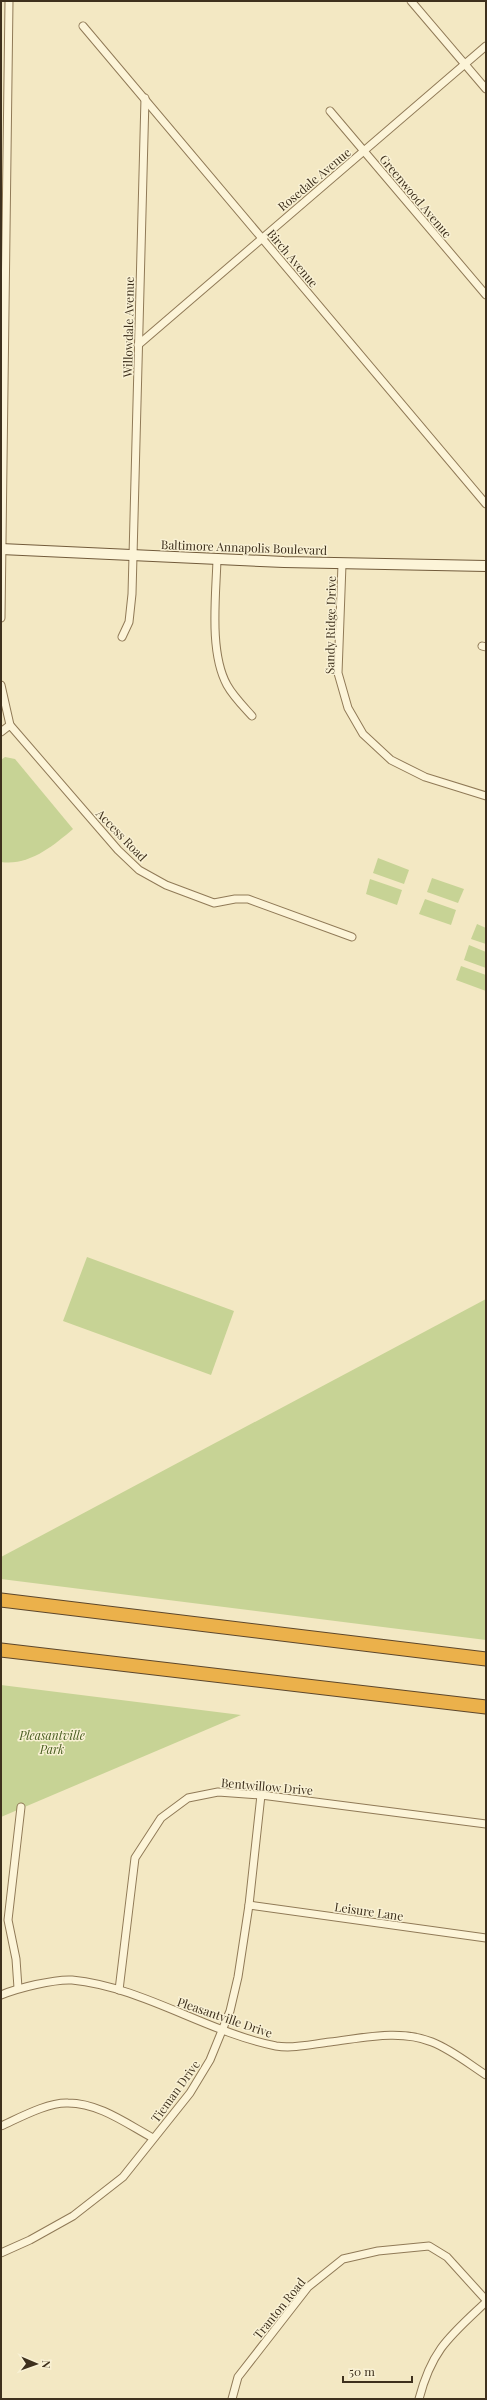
<svg xmlns="http://www.w3.org/2000/svg" width="487" height="2400" viewBox="0 0 487 2400" font-family="'Playfair Display',serif">
  <style>
    .green { fill: #c7d395 }
    .lines { fill: none; stroke-linecap: round; stroke-linejoin: round }
    .street-casing { stroke: #907a57; stroke-width: 9 }
    .secondary-casing { stroke: #725b3b; stroke-width: 12 }
    .highway-casing { stroke: #5d472c; stroke-width: 15 }
    .street { stroke: #fcf4d8; stroke-width: 7 }
    .secondary { stroke: #fcf4d8; stroke-width: 10 }
    .highway { stroke: #ebb14b; stroke-width: 13 }
    .labels { text-anchor: middle; dominant-baseline: central; stroke-width: 3; stroke-linejoin: round; paint-order: stroke }
    .street-label { font-size: 12px; fill: #3e301d; stroke: #f9f1d4 }
    .park-label { font-size: 12px; font-style: italic; fill: #495d21; stroke: #f9f1d4 }
  </style>
  <rect width="100%" height="100%" fill="#f3e8c3"/>
  <g class="green">
    <path d="M 5,757 L 15,759 L 73,829 C 53,846 29,866 1,862 L 1,760 Z"/>
    <path d="M 378,858 L 409,870 L 404,884 L 373,873 Z"/>
    <path d="M 432,878 L 464,889 L 458,903 L 427,892 Z"/>
    <path d="M 370,879 L 402,890 L 397,905 L 366,894 Z"/>
    <path d="M 425,899 L 456,910 L 451,925 L 419,914 Z"/>
    <path d="M 477,924 L 486,928 L 486,944 L 471,939 Z"/>
    <path d="M 469,945 L 486,952 L 486,968 L 464,960 Z"/>
    <path d="M 461,966 L 486,975 L 486,991 L 456,980 Z"/>
    <path d="M 87,1257 L 234,1311 L 211,1375 L 63,1321 Z"/>
    <path d="M 486,1299 L 486,1640 L 1,1579 L 1,1557 Z"/>
    <path d="M 1,1685 L 241,1715 L 1,1817 Z"/>
  </g>
  <g class="lines">
    <g class="street-casing">
      <g id="street">
        <path d="M 411,1 L 486,89"/>
        <path d="M 83,26 L 486,504"/>
        <path d="M 330,111 L 486,295"/>
        <path d="M 138,345 L 486,46"/>
        <path d="M 217,559 C 216,596 209,652 227,685 C 233,696 243,706 252,716"/>
        <path d="M 342,564 L 338,673 L 348,708 L 363,734 L 391,760 L 425,777 L 486,796"/>
        <path d="M 1,618 L 9,1"/>
        <path d="M 122,637 L 129,622 L 132,594 L 145,98"/>
        <path d="M 482,646 L 486,647"/>
        <path d="M 1,685 L 10,725"/>
        <path d="M 1,732 L 10,725 L 118,850 L 139,870 L 166,885 L 214,903 L 235,899 L 248,899 L 352,937"/>
        <path d="M 249,1905 L 486,1938"/>
        <path d="M 18,1988 L 16,1959 L 8,1920 L 21,1807"/>
        <path d="M 119,1990 L 135,1858 L 161,1818 L 188,1798 L 218,1792 L 261,1795 L 486,1824"/>
        <path d="M 1,1995 C 18,1988 54,1979 72,1980 C 143,1987 206,2032 276,2046 C 293,2049 313,2044 330,2042 C 363,2038 400,2029 432,2042 C 452,2050 469,2064 486,2075"/>
        <path d="M 1,2126 C 19,2118 48,2102 68,2103 C 99,2103 127,2124 153,2138"/>
        <path d="M 1,2253 L 30,2240 L 73,2216 L 123,2177 L 190,2093 L 210,2060 L 230,2011 L 238,1977 L 249,1905 L 261,1795"/>
        <path d="M 232,2399 L 238,2377 L 308,2287 L 343,2259 L 378,2251 L 429,2246 L 447,2257 L 486,2300"/>
        <path d="M 419,2399 C 432,2349 450,2336 486,2302"/>
      </g>
    </g>
    <g class="secondary-casing">
      <path id="secondary" d="M 1,549 L 284,562 L 486,566"/>
    </g>
    <g class="highway-casing">
      <g id="highway">
        <path d="M 1,1600 L 486,1659"/>
        <path d="M 1,1650 L 486,1707"/>
      </g>
    </g>
    <use href="#street" class="street"/>
    <use href="#secondary" class="secondary"/>
    <use href="#highway" class="highway"/>
  </g>
  <g class="labels">
    <g class="street-label">
      <text transform="translate(314 179) rotate(-40)">Rosedale Avenue</text>
      <text transform="translate(416 196) rotate(50)">Greenwood Avenue</text>
      <text transform="translate(293 258) rotate(50)">Birch Avenue</text>
      <text transform="translate(128 327) rotate(-89)">Willowdale Avenue</text>
      <text transform="translate(244 547) rotate(2)">Baltimore Annapolis Boulevard</text>
      <text transform="translate(330 625) rotate(-89)">Sandy Ridge Drive</text>
      <text transform="translate(122 835) rotate(46)">Access Road</text>
      <text transform="translate(267 1786) rotate(5)">Bentwillow Drive</text>
      <text transform="translate(369 1911) rotate(8)">Leisure Lane</text>
      <text transform="translate(225 2017) rotate(19)">Pleasantville Drive</text>
      <text transform="translate(175 2091) rotate(-54)">Tieman Drive</text>
      <text transform="translate(279 2308) rotate(-51)">Tranton Road</text>
    </g>
    <g class="park-label">
      <text x="52" y="1735">Pleasantville<tspan x="52" dy="14">Park</tspan></text>
    </g>
  </g>
  <rect width="487" height="2400" fill="none" stroke="#3e301d" stroke-width="4"/>
  <g transform="translate(36 2364) rotate(92)" stroke="#f9f1d4" stroke-width="3" paint-order="stroke">
  <path d="M0-3L7 15L0 10L-7 15Z" fill="#3e301d"/>
  <text y="-6" font-size="11" font-weight="bold" text-anchor="middle" fill="#3e301d">N</text>
  </g>
  <path d="M343 2376v6h69v-6" fill="none" stroke="#3e301d" stroke-width="2"/>
  <text x="349" y="2376" font-size="12" fill="#3e301d" stroke="#f9f1d4" stroke-width="3" paint-order="stroke">50 m</text>
</svg>
